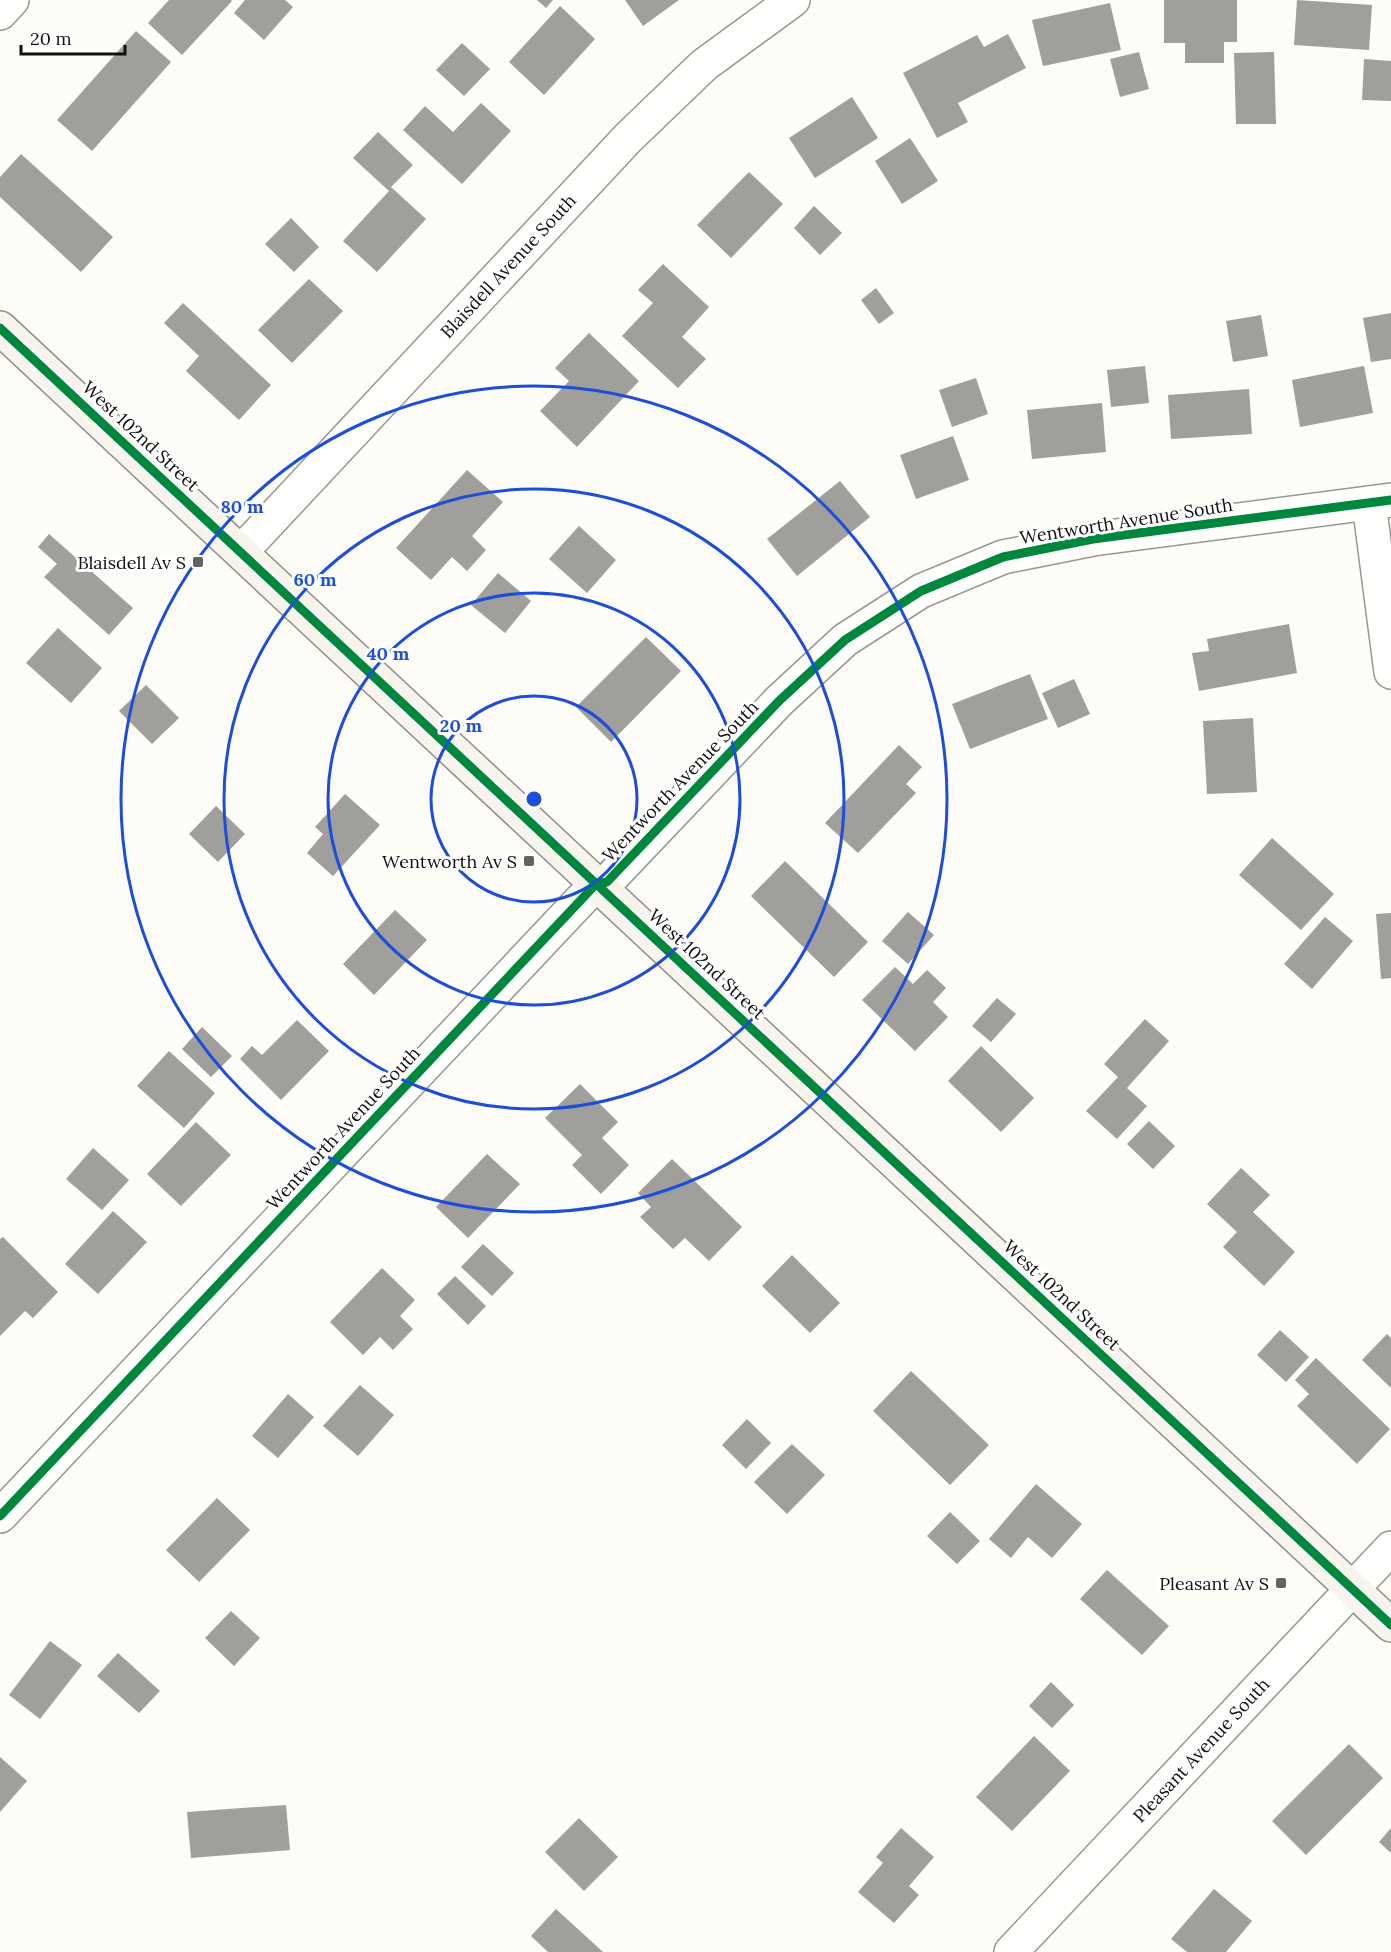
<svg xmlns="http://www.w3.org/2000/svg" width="1391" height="1952" viewBox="0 0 1391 1952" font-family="Lora,serif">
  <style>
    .building { fill: #a19f9c }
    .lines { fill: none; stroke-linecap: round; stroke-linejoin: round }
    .street-casing { stroke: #979795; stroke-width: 36 }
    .secondary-casing { stroke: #8e8d8b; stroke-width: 36 }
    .street { stroke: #fffffe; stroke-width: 33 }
    .secondary { stroke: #f6f4eb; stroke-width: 33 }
    .cycleway-casing { stroke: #fff; stroke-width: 13 }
    .cycleway { stroke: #00873e; stroke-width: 9 }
    .ring { fill: none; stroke: #1d4ed8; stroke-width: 3 }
    .poi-dot { fill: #646362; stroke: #fff; stroke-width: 2 }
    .labels { text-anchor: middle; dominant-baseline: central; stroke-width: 6; stroke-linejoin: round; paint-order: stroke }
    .street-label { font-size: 18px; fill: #111; stroke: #fff }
    .poi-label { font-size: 18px; fill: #111; stroke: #fff; text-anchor: end }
    .centre { fill: #1d4ed8; stroke: #fff; stroke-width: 3 }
    .ring-label { font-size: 18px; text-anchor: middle; font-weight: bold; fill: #1d4ed8; stroke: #fff; stroke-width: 6; stroke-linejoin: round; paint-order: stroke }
  </style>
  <rect width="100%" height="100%" fill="#fdfcf7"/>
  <g class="building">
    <path d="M 169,0 L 231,0 L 232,1 L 182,55 L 148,23 Z"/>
    <path d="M 245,0 L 285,0 L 293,7 L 264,40 L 234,13 Z"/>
    <path d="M 537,0 L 553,0 L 546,8 Z"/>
    <path d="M 625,0 L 679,0 L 643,26 Z"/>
    <path d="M 1164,0 L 1237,0 L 1237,42 L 1224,42 L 1224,63 L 1185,63 L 1185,43 L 1164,43 Z"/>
    <path d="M 1297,0 L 1372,5 L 1369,50 L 1294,45 Z"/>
    <path d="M 1110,3 L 1121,50 L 1043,66 L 1032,20 Z"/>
    <path d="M 560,6 L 595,39 L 544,95 L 509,62 Z"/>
    <path d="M 136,31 L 171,62 L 92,151 L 57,120 Z"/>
    <path d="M 1008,34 L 1026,68 L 958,103 L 968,122 L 937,138 L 903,73 L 977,35 L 984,47 Z"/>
    <path d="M 462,43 L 490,69 L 464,96 L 436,70 Z"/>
    <path d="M 1139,52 L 1149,89 L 1120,97 L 1110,59 Z"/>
    <path d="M 1274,52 L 1276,124 L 1236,124 L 1234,53 Z"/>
    <path d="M 1364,59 L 1391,61 L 1391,101 L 1362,100 Z"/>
    <path d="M 852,97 L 878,138 L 815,178 L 789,138 Z"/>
    <path d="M 481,103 L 511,131 L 462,184 L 403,130 L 425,106 L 453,132 Z"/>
    <path d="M 378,132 L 413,165 L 391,187 L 426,219 L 377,272 L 343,241 L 389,191 L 353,158 Z"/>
    <path d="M 910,138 L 938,181 L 902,204 L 875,161 Z"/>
    <path d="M 21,154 L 113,237 L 81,272 L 0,197 L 0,177 Z"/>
    <path d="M 749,172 L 783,204 L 731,258 L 697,225 Z"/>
    <path d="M 814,206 L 842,233 L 820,255 L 794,228 Z"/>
    <path d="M 291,218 L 319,247 L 294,272 L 265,244 Z"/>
    <path d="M 663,264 L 709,307 L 682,337 L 706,359 L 678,388 L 622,336 L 653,303 L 638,290 Z"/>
    <path d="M 309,279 L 343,311 L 292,363 L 258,330 Z"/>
    <path d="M 876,288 L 894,313 L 879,324 L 861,300 Z"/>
    <path d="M 183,303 L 271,385 L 239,420 L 186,371 L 199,356 L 164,323 Z"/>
    <path d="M 1391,313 L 1391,359 L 1371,362 L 1363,318 Z"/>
    <path d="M 1261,315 L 1268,356 L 1233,362 L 1226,321 Z"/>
    <path d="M 589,333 L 639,381 L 577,447 L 540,411 L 569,381 L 555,368 Z"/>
    <path d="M 1145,366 L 1149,403 L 1111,407 L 1107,370 Z"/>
    <path d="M 1364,366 L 1373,413 L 1300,427 L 1292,380 Z"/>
    <path d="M 976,378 L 988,414 L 952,427 L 939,390 Z"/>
    <path d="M 1249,389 L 1252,434 L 1171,439 L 1168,395 Z"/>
    <path d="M 1102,403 L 1106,452 L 1032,459 L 1027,410 Z"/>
    <path d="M 953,436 L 969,480 L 916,499 L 900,455 Z"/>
    <path d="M 467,470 L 503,502 L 472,536 L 486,550 L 467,571 L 452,557 L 431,580 L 396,548 Z"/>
    <path d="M 840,481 L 870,517 L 797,576 L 767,539 Z"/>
    <path d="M 579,526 L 616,560 L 587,593 L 549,559 Z"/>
    <path d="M 49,534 L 133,608 L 109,635 L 44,577 L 57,564 L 38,547 Z"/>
    <path d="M 498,573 L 531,601 L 505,633 L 471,605 Z"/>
    <path d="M 1289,624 L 1297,673 L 1199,691 L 1192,653 L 1209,651 L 1207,639 Z"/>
    <path d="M 58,628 L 102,668 L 71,703 L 26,663 Z"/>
    <path d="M 646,637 L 681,671 L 611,742 L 576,707 Z"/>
    <path d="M 1030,674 L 1048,719 L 970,749 L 952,704 Z"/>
    <path d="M 1074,679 L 1090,714 L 1058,728 L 1042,693 Z"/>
    <path d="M 146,685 L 179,718 L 152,744 L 119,711 Z"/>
    <path d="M 1253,718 L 1257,792 L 1207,794 L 1203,721 Z"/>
    <path d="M 899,745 L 922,767 L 906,784 L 916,793 L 858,853 L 825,823 Z"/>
    <path d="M 345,794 L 380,825 L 333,876 L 307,853 L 323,834 L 315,827 Z"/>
    <path d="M 216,806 L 245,834 L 218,862 L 189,834 Z"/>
    <path d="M 1272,838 L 1334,894 L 1301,930 L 1239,875 Z"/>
    <path d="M 785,861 L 868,942 L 834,977 L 751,896 Z"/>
    <path d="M 395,910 L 427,940 L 374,995 L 343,964 Z"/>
    <path d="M 908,912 L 934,935 L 908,964 L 882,941 Z"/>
    <path d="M 1391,913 L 1391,978 L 1381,979 L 1376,914 Z"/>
    <path d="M 1325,917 L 1353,941 L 1312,989 L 1284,964 Z"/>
    <path d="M 895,967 L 913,984 L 927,970 L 946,988 L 933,1002 L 948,1017 L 915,1051 L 862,1000 Z"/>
    <path d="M 997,998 L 1016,1014 L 991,1042 L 972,1026 Z"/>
    <path d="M 1145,1019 L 1169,1041 L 1127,1088 L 1147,1106 L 1117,1139 L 1086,1111 L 1118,1077 L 1104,1064 Z"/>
    <path d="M 297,1020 L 329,1051 L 281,1100 L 240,1059 L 252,1046 L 262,1055 Z"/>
    <path d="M 202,1027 L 232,1056 L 211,1077 L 182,1049 Z"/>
    <path d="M 981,1046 L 1034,1098 L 1001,1132 L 948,1081 Z"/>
    <path d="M 169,1051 L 215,1093 L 184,1128 L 137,1086 Z"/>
    <path d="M 580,1084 L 618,1122 L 602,1138 L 629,1165 L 601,1194 L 572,1165 L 582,1155 L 545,1118 Z"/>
    <path d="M 1149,1121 L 1175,1146 L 1153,1169 L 1127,1144 Z"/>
    <path d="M 196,1122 L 231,1155 L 181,1206 L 147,1174 Z"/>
    <path d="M 93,1148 L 129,1180 L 102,1210 L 66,1179 Z"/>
    <path d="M 487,1154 L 520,1184 L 468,1238 L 436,1207 Z"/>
    <path d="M 672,1159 L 742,1227 L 709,1261 L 685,1238 L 673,1249 L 640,1217 L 651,1207 L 638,1193 Z"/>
    <path d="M 1241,1168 L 1270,1195 L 1253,1212 L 1295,1252 L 1264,1286 L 1223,1247 L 1237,1232 L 1207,1204 Z"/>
    <path d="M 113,1211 L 147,1242 L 98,1294 L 65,1264 Z"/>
    <path d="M 3,1237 L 58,1292 L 33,1318 L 25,1311 L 0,1336 L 0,1239 Z"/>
    <path d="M 483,1244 L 514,1273 L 492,1296 L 461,1267 Z"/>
    <path d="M 792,1255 L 840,1303 L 810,1333 L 762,1286 Z"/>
    <path d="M 382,1268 L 415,1300 L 400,1316 L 413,1329 L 393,1350 L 380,1337 L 363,1355 L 330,1322 Z"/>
    <path d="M 455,1276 L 486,1306 L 468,1325 L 437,1294 Z"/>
    <path d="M 1280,1330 L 1309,1357 L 1286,1382 L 1257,1355 Z"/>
    <path d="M 1387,1334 L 1391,1338 L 1391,1388 L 1362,1360 Z"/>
    <path d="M 1316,1358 L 1390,1429 L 1357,1464 L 1297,1406 L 1309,1394 L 1295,1380 Z"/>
    <path d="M 911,1371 L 989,1445 L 950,1485 L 873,1411 Z"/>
    <path d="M 360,1385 L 394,1415 L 358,1456 L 323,1426 Z"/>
    <path d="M 288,1394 L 314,1417 L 278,1458 L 252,1436 Z"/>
    <path d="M 747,1419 L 771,1443 L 746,1469 L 722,1445 Z"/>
    <path d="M 792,1444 L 825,1475 L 787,1514 L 754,1482 Z"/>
    <path d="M 1036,1484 L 1082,1524 L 1052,1558 L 1028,1537 L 1011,1558 L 989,1539 Z"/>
    <path d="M 217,1498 L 250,1530 L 199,1582 L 166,1550 Z"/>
    <path d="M 950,1512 L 980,1541 L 957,1564 L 927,1536 Z"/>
    <path d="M 1107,1570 L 1169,1626 L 1142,1655 L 1080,1599 Z"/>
    <path d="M 231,1611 L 260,1638 L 234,1666 L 205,1638 Z"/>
    <path d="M 50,1641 L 82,1665 L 40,1719 L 9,1695 Z"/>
    <path d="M 118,1653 L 160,1691 L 139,1713 L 97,1676 Z"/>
    <path d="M 1051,1682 L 1074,1705 L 1052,1728 L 1029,1706 Z"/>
    <path d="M 1034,1736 L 1070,1771 L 1012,1831 L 976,1797 Z"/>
    <path d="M 1349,1744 L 1383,1778 L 1306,1855 L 1272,1821 Z"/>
    <path d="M 0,1757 L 27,1781 L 0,1812 Z"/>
    <path d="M 286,1805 L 290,1850 L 191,1858 L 187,1812 Z"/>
    <path d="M 579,1818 L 618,1857 L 584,1891 L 545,1852 Z"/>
    <path d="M 901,1828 L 934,1857 L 909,1886 L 919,1895 L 894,1923 L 858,1892 L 883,1863 L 876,1857 Z"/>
    <path d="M 1391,1828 L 1391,1853 L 1379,1842 Z"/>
    <path d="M 1214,1889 L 1252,1921 L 1226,1952 L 1187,1952 L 1171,1939 Z"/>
    <path d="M 556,1909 L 603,1952 L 548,1952 L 531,1936 Z"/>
  </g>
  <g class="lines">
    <g class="street-casing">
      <g id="street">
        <path d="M 0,13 L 12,0"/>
        <path d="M 1369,503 L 1391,672"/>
        <path d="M 241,552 L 628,138 L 704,65 L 793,0"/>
        <path d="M 0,1516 L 596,884 L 607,882 L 779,701 L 845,640 L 921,591 L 1003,557 L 1093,539 L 1391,500"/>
        <path d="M 1011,1952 L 1391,1548"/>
      </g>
    </g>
    <g class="secondary-casing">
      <path id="secondary" d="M 0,328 L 1391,1625"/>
    </g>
    <use href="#street" class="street"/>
    <use href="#secondary" class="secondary"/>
    <g class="cycleway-casing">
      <g id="cycleway">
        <path d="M 0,328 L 1391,1625"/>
        <path d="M 0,1516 L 596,884 L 607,882 L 779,701 L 845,640 L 921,591 L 1003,557 L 1093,539 L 1391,500"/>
      </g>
    </g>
    <use href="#cycleway" class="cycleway"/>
  </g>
  <g class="ring">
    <circle cx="534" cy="799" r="103"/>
    <circle cx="534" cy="799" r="206"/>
    <circle cx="534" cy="799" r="310"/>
    <circle cx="534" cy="799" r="413"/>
  </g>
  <g class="poi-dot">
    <rect x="192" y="556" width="12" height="12" rx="3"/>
    <rect x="523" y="855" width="12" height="12" rx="3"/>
    <rect x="1275" y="1577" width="12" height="12" rx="3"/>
  </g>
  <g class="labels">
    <g class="street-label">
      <text transform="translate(508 266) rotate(-47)">Blaisdell Avenue South</text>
      <text transform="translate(141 436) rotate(43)">West 102nd Street</text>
      <text transform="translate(1126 521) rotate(-9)">Wentworth Avenue South</text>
      <text transform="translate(680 781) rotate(-46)">Wentworth Avenue South</text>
      <text transform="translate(707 964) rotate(43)">West 102nd Street</text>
      <text transform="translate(343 1128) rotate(-47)">Wentworth Avenue South</text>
      <text transform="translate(1062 1295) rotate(43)">West 102nd Street</text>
      <text transform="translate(1201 1750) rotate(-47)">Pleasant Avenue South</text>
    </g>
    <g class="poi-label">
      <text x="186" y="562">Blaisdell Av S</text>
      <text x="517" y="861">Wentworth Av S</text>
      <text x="1269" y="1583">Pleasant Av S</text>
    </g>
  </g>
  <circle cx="534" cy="799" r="9" class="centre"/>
  <g class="ring-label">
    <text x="242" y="513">80 m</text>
    <text x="315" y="586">60 m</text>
    <text x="388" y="660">40 m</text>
    <text x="461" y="732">20 m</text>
  </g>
  <path d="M21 45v9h104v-9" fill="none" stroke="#111111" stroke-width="3"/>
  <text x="30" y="45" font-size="18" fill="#111111" stroke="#ffffff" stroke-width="4.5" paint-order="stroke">20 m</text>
</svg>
